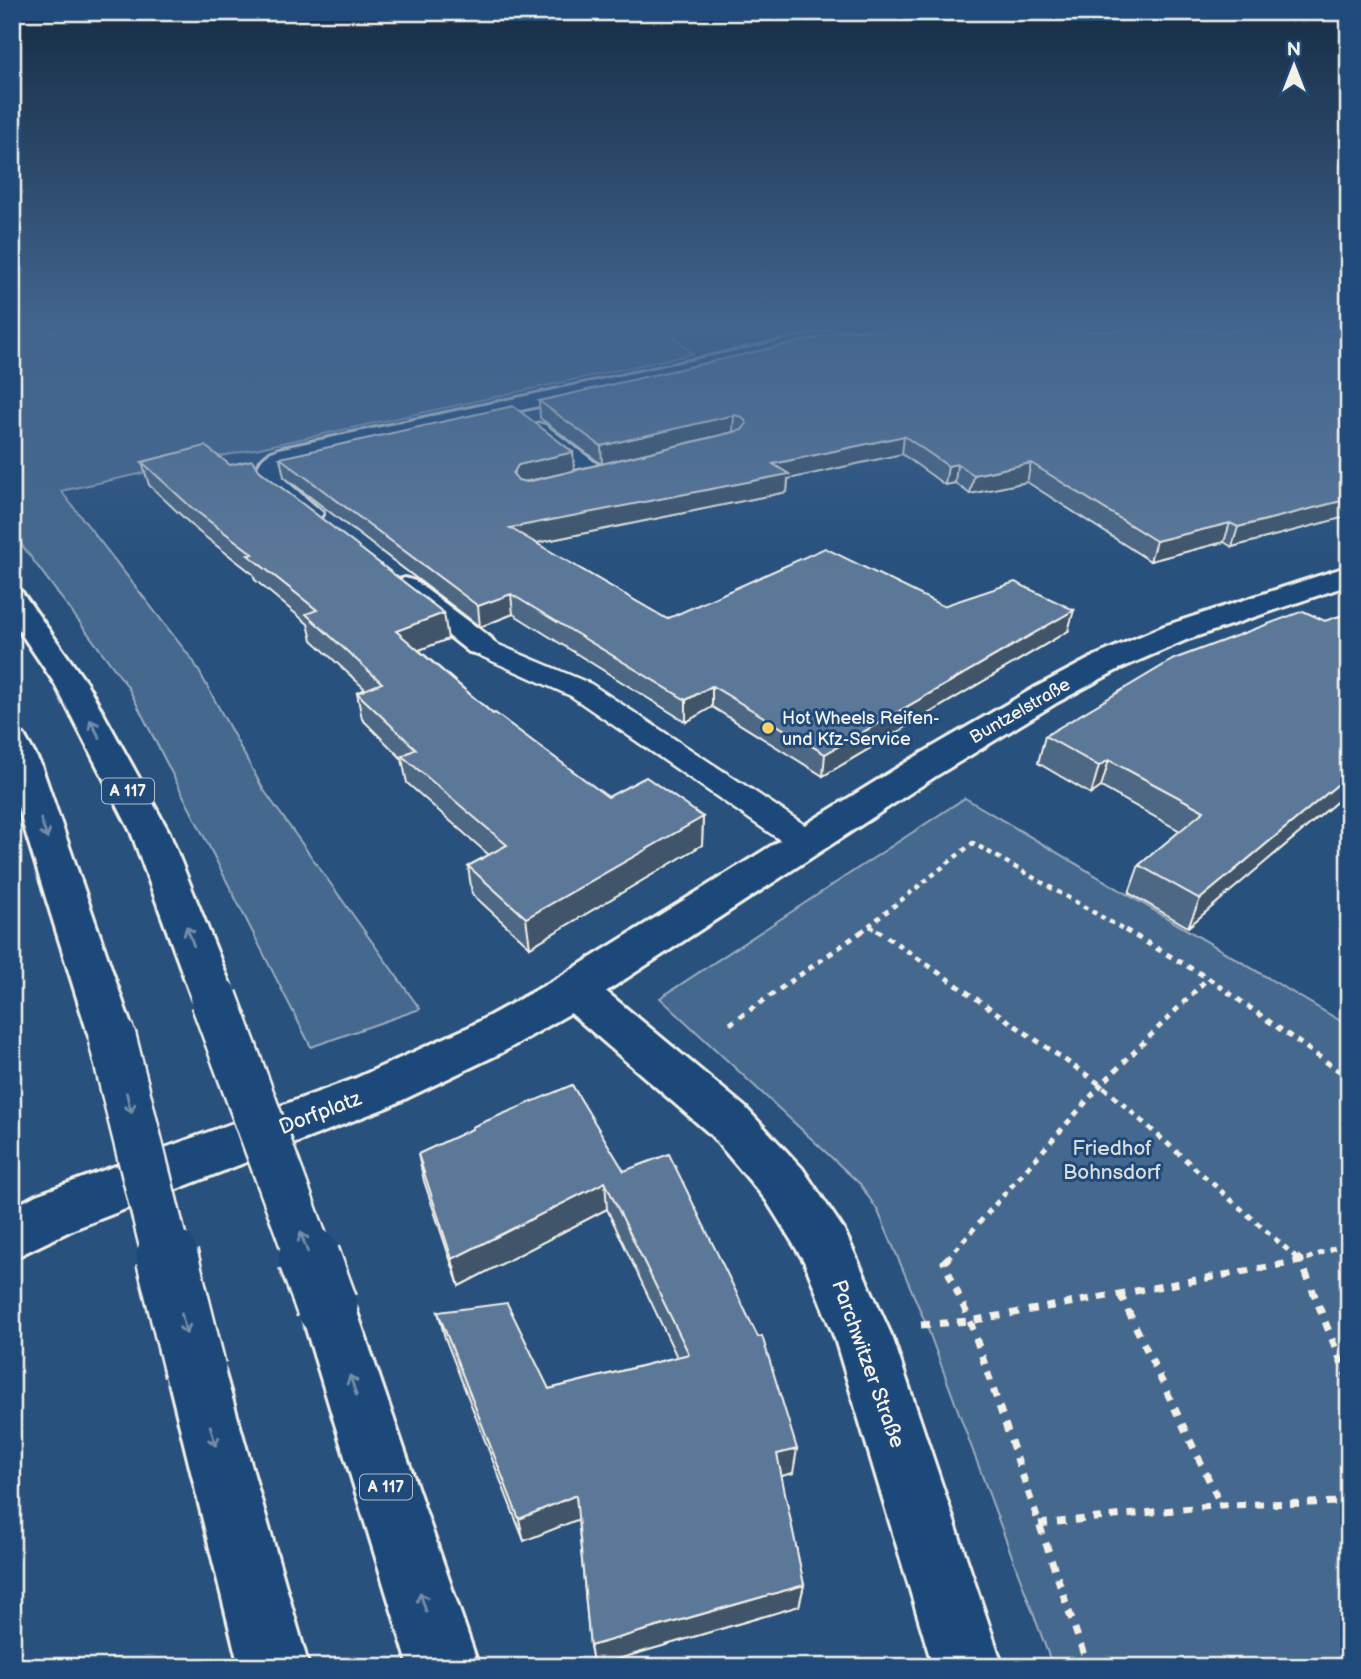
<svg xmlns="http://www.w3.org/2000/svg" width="1361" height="1679" viewBox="0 0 1361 1679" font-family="'Balsamiq Sans',sans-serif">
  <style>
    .green { fill: #45688e; stroke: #9cacbb; stroke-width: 2 }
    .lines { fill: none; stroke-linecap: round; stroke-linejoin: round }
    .service-casing { stroke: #f4f1e8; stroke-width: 5 }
    .minor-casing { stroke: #f4f1e8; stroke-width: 6 }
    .tertiary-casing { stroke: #f4f1e8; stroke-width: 6 }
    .motorway-casing { stroke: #f4f1e8; stroke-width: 6 }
    .path-far2 { stroke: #f4f1e8; stroke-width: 4.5; stroke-dasharray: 5 5; stroke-linecap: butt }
    .path-far1 { stroke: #f4f1e8; stroke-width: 5; stroke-dasharray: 6 6; stroke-linecap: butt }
    .path { stroke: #f4f1e8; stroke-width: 7; stroke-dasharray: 9 9; stroke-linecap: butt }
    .service { fill: #1f4a7a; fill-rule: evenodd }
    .minor { fill: #1f4a7a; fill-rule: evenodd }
    .tertiary { fill: #1f4a7a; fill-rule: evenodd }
    .motorway { fill: #1f4a7a; fill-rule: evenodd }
    .motorway-bridge-far1-casing { stroke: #f4f1e8; stroke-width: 52; stroke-linecap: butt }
    .motorway-bridge-casing { stroke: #f4f1e8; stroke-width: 66; stroke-linecap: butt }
    .motorway-bridge-far1 { stroke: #1f4a7a; stroke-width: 47 }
    .motorway-bridge { stroke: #1f4a7a; stroke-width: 61 }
    .wall { fill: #4e6784; stroke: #f4f1e8; stroke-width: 2 }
    .shaded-wall { fill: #40546b; stroke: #f4f1e8; stroke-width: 2 }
    .building { fill: #5b7899; stroke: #f4f1e8; stroke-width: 2 }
    .oneway { stroke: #748da6 }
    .poi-dot { fill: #ffd166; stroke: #1f4a7a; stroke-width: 2.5 }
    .labels { text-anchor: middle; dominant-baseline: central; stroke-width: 6; stroke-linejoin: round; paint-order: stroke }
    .shield { fill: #1f4a7a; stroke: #b4bfc7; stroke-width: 2 }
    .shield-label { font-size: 16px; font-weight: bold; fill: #f4f1e8 }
    .street-label { font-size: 18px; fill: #f4f1e8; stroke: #1f4a7a }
    .poi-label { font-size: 18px; fill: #f4f1e8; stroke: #1f4a7a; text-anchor: start }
    .near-street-label { font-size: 21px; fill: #f4f1e8; stroke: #1f4a7a }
    .near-park-label { font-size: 21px; fill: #dadcda; stroke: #1f4a7a }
  </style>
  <rect width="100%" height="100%" fill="#28517e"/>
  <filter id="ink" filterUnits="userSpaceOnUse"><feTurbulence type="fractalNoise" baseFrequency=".0143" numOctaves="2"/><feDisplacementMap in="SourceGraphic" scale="14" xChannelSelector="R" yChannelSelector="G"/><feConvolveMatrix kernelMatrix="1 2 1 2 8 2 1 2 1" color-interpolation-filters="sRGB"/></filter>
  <g filter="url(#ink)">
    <g class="green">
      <path d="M 12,331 L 668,331 L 693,354 L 61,491 L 194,662 L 263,789 L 420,1009 L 311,1047 L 128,687 L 12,532 Z"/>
      <path d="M 965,798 L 1349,1026 L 1349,1667 L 1053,1667 L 926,1324 L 878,1211 L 860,1184 L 660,998 Z"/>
    </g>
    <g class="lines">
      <g class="service-casing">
        <g id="service">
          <path d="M 538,423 L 545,425 L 601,467 L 629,460 L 636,462 L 640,466 L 636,470 L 597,480 L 589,479 L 531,433 L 528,429 L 531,425 Z"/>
          <path d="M 480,637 L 591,684 L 820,835 L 825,843 L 820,851 L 808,854 L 796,851 L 571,696 L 470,651 L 467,645 L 470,639 Z"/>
        </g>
      </g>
      <g class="minor-casing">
        <g id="minor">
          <path d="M 829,331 L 865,331 L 855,337 L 291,460 L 281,467 L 286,481 L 323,513 L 319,519 C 289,526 222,463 283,448 Z"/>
          <path d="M 405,578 L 415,581 L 491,638 L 496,645 L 491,652 L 480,654 L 469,652 L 395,593 L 390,587 L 395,581 Z"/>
          <path d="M 574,973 L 590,978 L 745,1107 L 802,1168 L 844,1230 L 893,1339 L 1003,1667 L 933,1667 L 835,1339 L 804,1261 L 766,1200 L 711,1135 L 558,1002 L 552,990 L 558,978 Z"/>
        </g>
      </g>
      <g class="tertiary-casing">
        <path id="tertiary" d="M 1349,566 L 1349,585 L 1186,640 L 1119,669 L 1058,702 L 936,776 L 590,1002 L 501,1053 L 388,1107 L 74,1229 L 12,1259 L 12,1208 L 36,1195 L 354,1079 L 469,1027 L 558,978 L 910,760 L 1034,688 L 1097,655 L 1164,626 Z"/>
      </g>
      <g class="motorway-casing">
        <g id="motorway">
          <path d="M 12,589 L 22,592 L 87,684 L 169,832 L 236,999 L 230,1011 L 214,1016 L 198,1011 L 192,999 L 131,832 L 55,684 L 12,620 Z"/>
          <path d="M 12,732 L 24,735 L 41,765 L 135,1037 L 128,1050 L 112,1055 L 96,1050 L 89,1037 L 12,788 Z"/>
          <path d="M 327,1279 L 347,1287 L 355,1306 L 479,1667 L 409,1667 L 299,1306 L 307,1287 Z"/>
          <path d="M 195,1341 L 216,1350 L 224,1370 L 309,1667 L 239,1667 L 166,1370 L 174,1350 Z"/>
        </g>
      </g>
      <g class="path-far2">
        <path d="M 870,926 L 879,932"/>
        <path d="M 861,932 L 973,843 L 1128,932"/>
      </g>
      <g class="path-far1">
        <path d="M 877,930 L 1101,1085 L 1298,1259"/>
        <path d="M 1125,930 L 1208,978 L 1349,1078"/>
        <path d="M 730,1024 L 864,930"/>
        <path d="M 947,1259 L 1101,1085 L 1208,978"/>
        <path d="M 1307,1259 L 1349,1242"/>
      </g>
      <g class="path">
        <path d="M 949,1257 L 944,1262 L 970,1321 L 1088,1667"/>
        <path d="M 1296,1257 L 1301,1261 L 1349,1382"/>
        <path d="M 1120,1294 L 1221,1505"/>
        <path d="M 921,1325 L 970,1321 L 1301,1261 L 1311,1257"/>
        <path d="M 1039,1524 L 1221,1505 L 1349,1502"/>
      </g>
      <use href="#service" class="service"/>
      <use href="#minor" class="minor"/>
      <use href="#tertiary" class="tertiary"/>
      <use href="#motorway" class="motorway"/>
      <g class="motorway-bridge-far1-casing">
        <g id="motorway-bridge-far1">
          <path d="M 214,999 L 310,1259"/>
          <path d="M 112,1037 L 167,1259"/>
        </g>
      </g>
      <g class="motorway-bridge-casing">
        <g id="motorway-bridge">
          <path d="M 167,1257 L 195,1370"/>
          <path d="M 309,1257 L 327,1306"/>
        </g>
      </g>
      <use href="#motorway-bridge-far1" class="motorway-bridge-far1"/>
      <use href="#motorway-bridge" class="motorway-bridge"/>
    </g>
    <g class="wall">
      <path d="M 1349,331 L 1349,516 L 1232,547 L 1224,542 L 1150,561 L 1027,482 L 970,494 L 955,483 L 945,485 L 902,454 L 788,479 L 787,492 L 536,543 L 667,619 L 943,606 L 1068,631 L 823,776 L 712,707 L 686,722 L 513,614 L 480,627 L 284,477 L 280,458 L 573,452 L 574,470 L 601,464 L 540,418 L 539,401 Z"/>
      <path d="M 142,462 L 230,465 L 260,471 L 448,639 L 419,650 L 493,714 L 608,797 L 703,817 L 702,845 L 530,947 L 472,894 L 468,866 L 489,855 L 407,783 L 402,759 L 362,719 L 357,693 L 365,689 L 312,640 L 308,624 L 255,580 L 253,574 L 199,532 L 149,485 Z"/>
      <path d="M 1349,613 L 1349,794 L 1347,793 L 1188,927 L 1129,893 L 1139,865 L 1180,831 L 1101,787 L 1091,794 L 1038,763 L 1045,736 L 1325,621 Z"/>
      <path d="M 572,1085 L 793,1473 L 781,1476 L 804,1585 L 799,1606 L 594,1666 L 590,1646 L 578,1519 L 524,1541 L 445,1338 L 438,1312 L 549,1389 L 677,1357 L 607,1209 L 459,1286 L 424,1181 L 418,1154 Z"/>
    </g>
    <g class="shaded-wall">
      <path d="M 734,415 L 733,432 L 602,464 L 601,446 Z"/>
      <path d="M 904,436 L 902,454 L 788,479 L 787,492 L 512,548 L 510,528 L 773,464 Z"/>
      <path d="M 573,452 L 574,471 L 519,483 L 513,474 L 518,465 Z"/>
      <path d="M 1031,463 L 1027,482 L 970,494 L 974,475 Z"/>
      <path d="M 957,464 L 955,483 L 945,485 L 948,466 Z"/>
      <path d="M 1349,499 L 1349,516 L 1232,547 L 1238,527 Z"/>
      <path d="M 1230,523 L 1224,542 L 1150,561 L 1156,541 Z"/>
      <path d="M 511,594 L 513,614 L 480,627 L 478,606 Z"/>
      <path d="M 1074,610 L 1068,631 L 823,776 L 825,754 Z"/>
      <path d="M 444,613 L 448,639 L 401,657 L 396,631 Z"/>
      <path d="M 712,686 L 712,707 L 686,722 L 686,700 Z"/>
      <path d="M 1109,760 L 1101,787 L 1091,794 L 1099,766 Z"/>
      <path d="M 1349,775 L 1349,790 L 1347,793 L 1188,927 L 1200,899 Z"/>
      <path d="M 703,817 L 702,845 L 530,947 L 526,918 Z"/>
      <path d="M 605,1182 L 607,1209 L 459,1286 L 452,1259 Z"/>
      <path d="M 797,1449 L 793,1473 L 774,1478 L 777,1454 Z"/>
      <path d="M 576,1495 L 579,1519 L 524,1541 L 519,1519 Z"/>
      <path d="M 804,1585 L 799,1606 L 594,1666 L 590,1646 Z"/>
    </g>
    <g class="building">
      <path d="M 847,331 L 1349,331 L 1349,499 L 1238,527 L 1230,523 L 1156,541 L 1031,463 L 974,475 L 957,464 L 948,466 L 904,436 L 773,464 L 789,474 L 510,528 L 667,619 L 825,548 L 943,606 L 1015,582 L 1074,610 L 825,754 L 712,686 L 686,700 L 511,594 L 478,606 L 280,458 L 513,406 L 573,452 L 518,465 L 513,474 L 518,480 L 527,482 L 742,430 L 747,423 L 742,417 L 734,415 L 601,446 L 539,401 Z"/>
      <path d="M 205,446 L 230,465 L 252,460 L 260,471 L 444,613 L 396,631 L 493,714 L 495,713 L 608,797 L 646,777 L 703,817 L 526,918 L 468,866 L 507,845 L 402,756 L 416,749 L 357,693 L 382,683 L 306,614 L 317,610 L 248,555 L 253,554 L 192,508 L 142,462 Z"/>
      <path d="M 1303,611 L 1325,621 L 1349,613 L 1349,775 L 1200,899 L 1139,865 L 1204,811 L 1109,760 L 1099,766 L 1045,736 L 1174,659 Z"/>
      <path d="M 572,1085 L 624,1171 L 669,1154 L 758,1337 L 762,1336 L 797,1449 L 777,1454 L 804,1585 L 590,1646 L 576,1495 L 519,1519 L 438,1312 L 507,1303 L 549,1389 L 689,1354 L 605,1182 L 452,1259 L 418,1154 L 472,1129 L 472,1127 Z"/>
    </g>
    <defs><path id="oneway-shaft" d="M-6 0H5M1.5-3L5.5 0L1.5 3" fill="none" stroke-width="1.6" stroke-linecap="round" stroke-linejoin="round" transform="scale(1.75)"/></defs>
    <g class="oneway">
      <use href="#oneway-shaft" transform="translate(95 729) rotate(-118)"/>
      <use href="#oneway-shaft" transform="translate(44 829) rotate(72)"/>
      <use href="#oneway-shaft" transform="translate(190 936) rotate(-111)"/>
      <use href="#oneway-shaft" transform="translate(129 1103) rotate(76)"/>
      <use href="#oneway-shaft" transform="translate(304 1242) rotate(-110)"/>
      <use href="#oneway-shaft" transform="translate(184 1324) rotate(76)"/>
      <use href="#oneway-shaft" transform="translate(353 1385) rotate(-108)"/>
      <use href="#oneway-shaft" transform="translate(213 1436) rotate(75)"/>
      <use href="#oneway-shaft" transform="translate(423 1602) rotate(-108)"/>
    </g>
  </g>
  <linearGradient id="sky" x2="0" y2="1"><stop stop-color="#162d45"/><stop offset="0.58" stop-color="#42658f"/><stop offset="1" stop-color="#42658f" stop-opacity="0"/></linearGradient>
  <rect width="1361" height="566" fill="url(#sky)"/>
  <circle class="poi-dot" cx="768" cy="728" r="7"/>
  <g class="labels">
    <g class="shield">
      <rect x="102" y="778.5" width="52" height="25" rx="5"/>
      <rect x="360" y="1474.5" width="52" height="25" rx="5"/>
    </g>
    <g class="shield-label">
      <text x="128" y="791">A 117</text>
      <text x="386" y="1487">A 117</text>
    </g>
    <g class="street-label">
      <text transform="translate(1020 711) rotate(-30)">Buntzelstraße</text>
    </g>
    <g class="poi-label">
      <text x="782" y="718">Hot Wheels Reifen-<tspan x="782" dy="21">und Kfz-Service</tspan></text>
    </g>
    <g class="near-street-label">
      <text transform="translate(320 1113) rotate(-21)">Dorfplatz</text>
      <text transform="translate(868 1364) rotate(70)">Parchwitzer Straße</text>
    </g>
    <g class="near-park-label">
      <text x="1112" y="1148">Friedhof<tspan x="1112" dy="24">Bohnsdorf</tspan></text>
    </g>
  </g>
  <rect width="1361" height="1679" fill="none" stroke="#1f4a7a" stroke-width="42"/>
  <rect x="21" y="21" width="1319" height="1637" fill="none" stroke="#f4f1e8" stroke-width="2.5" filter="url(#ink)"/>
  <g transform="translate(1294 66)" stroke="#1f4a7a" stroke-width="5" paint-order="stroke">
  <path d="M0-5L12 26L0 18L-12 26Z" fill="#f4f1e8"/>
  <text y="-10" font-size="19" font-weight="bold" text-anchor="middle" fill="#f4f1e8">N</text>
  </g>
</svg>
